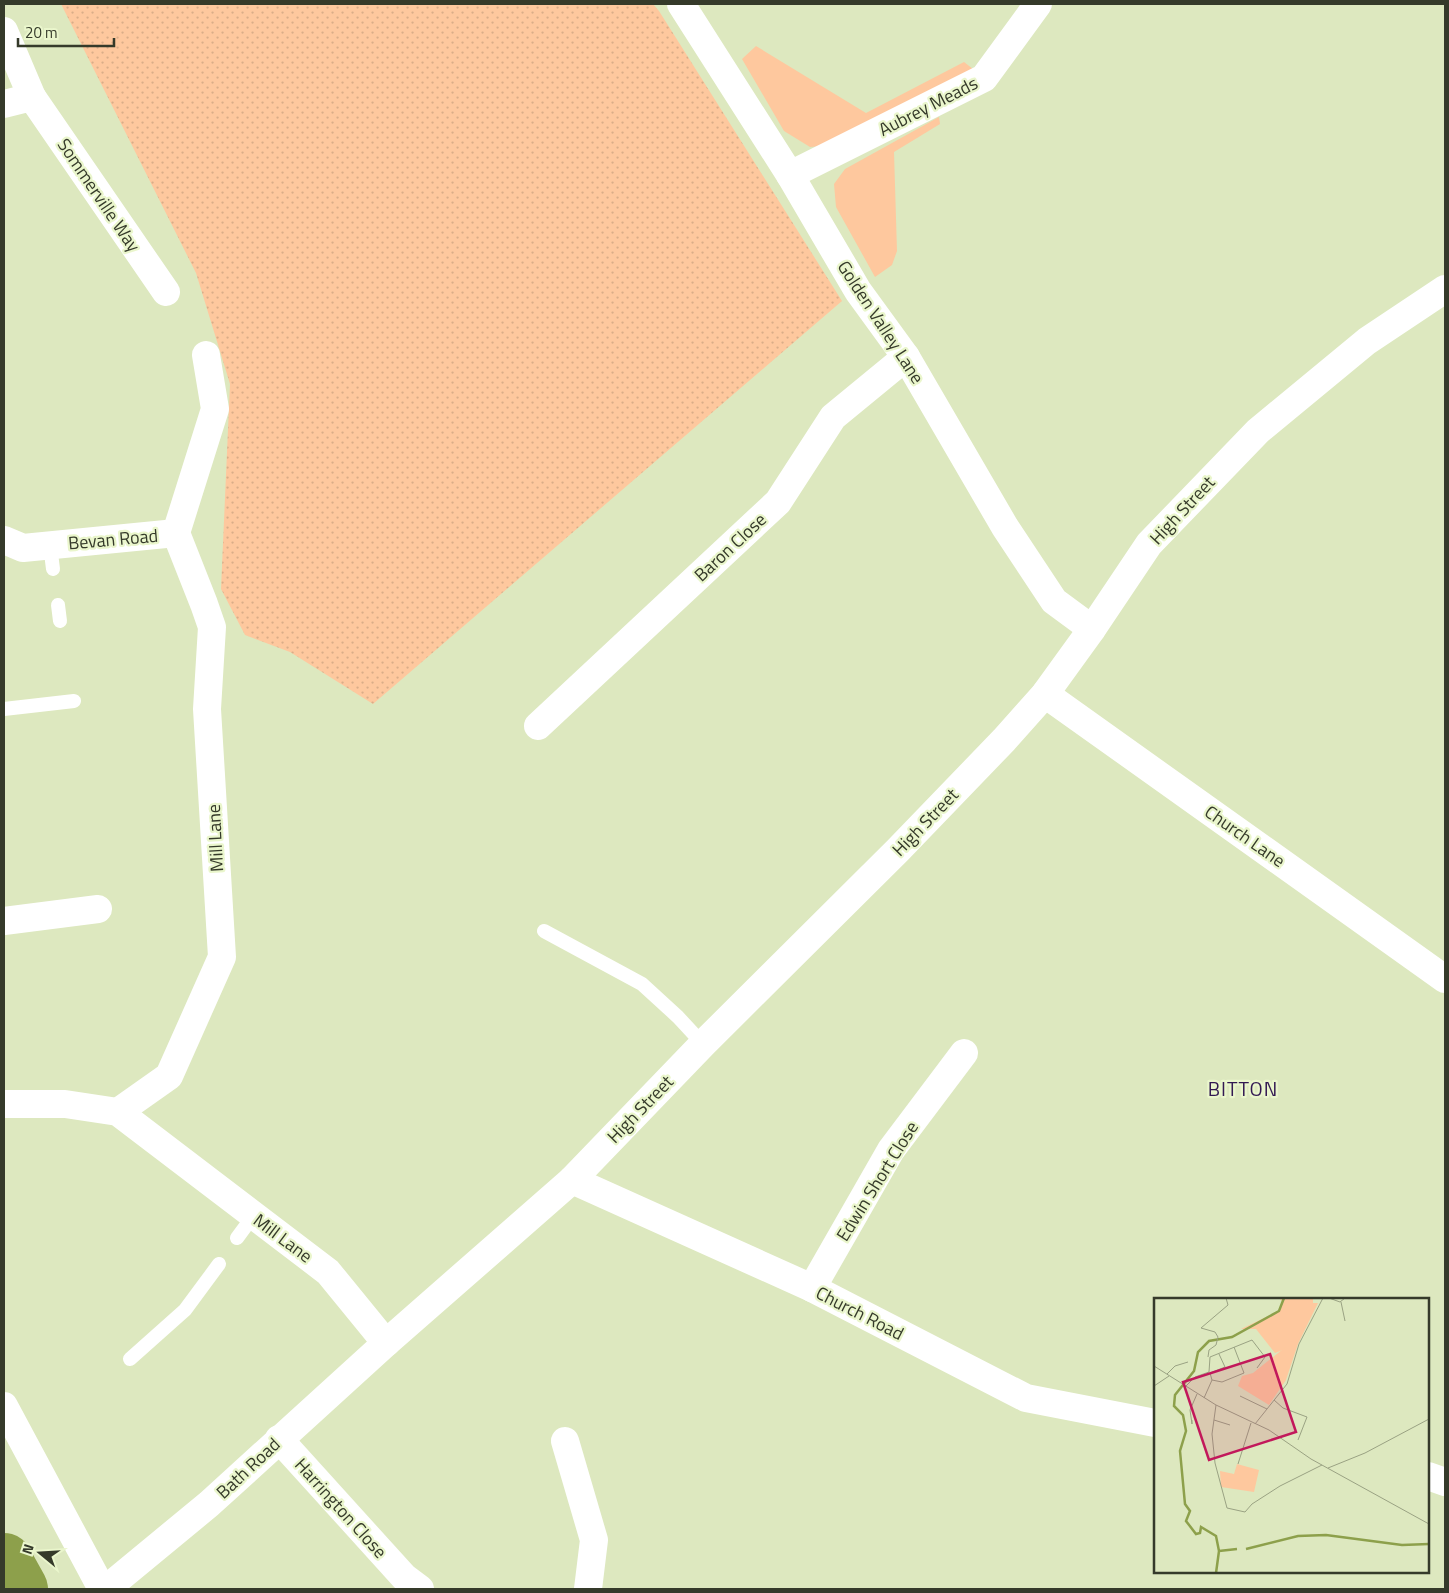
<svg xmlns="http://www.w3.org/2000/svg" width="1449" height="1593" viewBox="0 0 1449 1593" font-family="'Titillium Web',sans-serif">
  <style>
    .grass { fill: #fec89e }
    .park { fill: url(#park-dots) }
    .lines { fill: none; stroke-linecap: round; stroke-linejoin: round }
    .river { stroke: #8da04b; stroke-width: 58 }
    .service { stroke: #fff; stroke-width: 14 }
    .minor { stroke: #fff; stroke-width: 28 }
    .primary { stroke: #fff; stroke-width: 28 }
    .labels { text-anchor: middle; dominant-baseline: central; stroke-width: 4.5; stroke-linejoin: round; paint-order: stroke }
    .street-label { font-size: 18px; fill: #353a2a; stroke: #eaf6cc }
    .quarter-label { font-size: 20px; letter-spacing: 1px; fill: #321952; stroke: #eaf6cc }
    .inset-river { fill: none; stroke: #8da04b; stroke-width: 2.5 }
    .inset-road { fill: none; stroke: #9aa283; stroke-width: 1 }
    .view { fill: #c2185b; fill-opacity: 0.15; stroke: #c2185b; stroke-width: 2.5 }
    .inset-edge { fill: none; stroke: #353a2a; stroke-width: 2.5 }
  </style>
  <defs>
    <pattern id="park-dots" width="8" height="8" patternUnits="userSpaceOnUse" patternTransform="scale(1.25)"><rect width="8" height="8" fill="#fec89e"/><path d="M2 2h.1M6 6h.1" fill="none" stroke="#daad88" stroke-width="1.8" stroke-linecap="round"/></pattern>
  </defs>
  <rect width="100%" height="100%" fill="#dde8bf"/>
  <g class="grass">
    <path d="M 756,46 L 866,113 L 964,62 L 973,69 L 836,145 L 810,147 L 784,131 L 742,59 Z"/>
    <path d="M 939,117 L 940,124 L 894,152 L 897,251 L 892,265 L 875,277 L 836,207 L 834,184 L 845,169 Z"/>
  </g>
  <path class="park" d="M 61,4 L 653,4 L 659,11 L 842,301 L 373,704 L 290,652 L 245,635 L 221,589 L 230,384 L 196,273 Z"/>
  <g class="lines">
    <path class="river" d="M 4,1562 L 19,1589"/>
    <g class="service">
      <path d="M 50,545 L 53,569"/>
      <path d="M 58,605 L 60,621"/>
      <path d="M 4,709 L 74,701"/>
      <path d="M 544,931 L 642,984 L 678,1017 L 703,1044"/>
      <path d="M 237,1238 L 254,1215"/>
      <path d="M 130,1359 L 185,1310 L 219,1264"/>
    </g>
    <g class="minor">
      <path d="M 681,4 L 790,175 L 858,291 L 906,357 L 1005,527 L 1054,601 L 1092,629"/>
      <path d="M 4,31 L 32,97"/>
      <path d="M 4,104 L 32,97 L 166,292"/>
      <path d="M 790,175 L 984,78 L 1038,4"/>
      <path d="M 176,533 L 215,409 L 206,355"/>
      <path d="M 4,540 L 23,548 L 176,533"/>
      <path d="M 1045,694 L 1445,979"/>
      <path d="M 538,726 L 778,502 L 833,417 L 906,357"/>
      <path d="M 4,921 L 98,909"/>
      <path d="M 4,1104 L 65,1104 L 118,1112 L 328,1272 L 386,1343"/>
      <path d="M 118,1112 L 169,1076 L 222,957 L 207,709 L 212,627 L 204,604 L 176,533"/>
      <path d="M 572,1180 L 812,1288 L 1026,1398 L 1155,1423"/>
      <path d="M 812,1288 L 891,1150 L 964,1053"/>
      <path d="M 4,1406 L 102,1589"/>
      <path d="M 279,1439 L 404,1577 L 420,1589"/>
      <path d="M 565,1441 L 594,1540 L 588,1589"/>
      <path d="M 1428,1476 L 1445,1482"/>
    </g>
    <path class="primary" d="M 106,1589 L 209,1504 L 386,1343 L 572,1180 L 703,1044 L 898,850 L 1004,740 L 1045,694 L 1092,629 L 1149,544 L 1258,431 L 1367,341 L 1445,289"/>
  </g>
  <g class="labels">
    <g class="street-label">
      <text transform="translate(928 106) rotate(-27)">Aubrey Meads</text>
      <text transform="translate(99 195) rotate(56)">Sommerville Way</text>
      <text transform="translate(881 322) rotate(57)">Golden Valley Lane</text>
      <text transform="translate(1182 510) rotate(-47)">High Street</text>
      <text transform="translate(113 539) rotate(-5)">Bevan Road</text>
      <text transform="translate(730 547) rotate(-43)">Baron Close</text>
      <text transform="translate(925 822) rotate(-46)">High Street</text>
      <text transform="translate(1245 836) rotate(35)">Church Lane</text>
      <text transform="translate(215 838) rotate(-93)">Mill Lane</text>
      <text transform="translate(640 1109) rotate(-46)">High Street</text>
      <text transform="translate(877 1181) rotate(-58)">Edwin Short Close</text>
      <text transform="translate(283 1238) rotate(37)">Mill Lane</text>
      <text transform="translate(860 1313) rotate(27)">Church Road</text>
      <text transform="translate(248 1468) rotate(-43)">Bath Road</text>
      <text transform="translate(341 1508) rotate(48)">Harrington Close</text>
    </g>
    <g class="quarter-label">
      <text x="1243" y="1088">BITTON</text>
    </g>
  </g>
  <g transform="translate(1154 1298)">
    <rect width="275" height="275" fill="#dde8bf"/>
    <path d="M 125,0 L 159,0 L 159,5 L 164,5 L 144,46 L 121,55 L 102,31 L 87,31 L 125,13 L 129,4 Z" fill="#fec89e"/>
    <path d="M 83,166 L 105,172 L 100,194 L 67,189 L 66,173 L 80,176 Z" fill="#fec89e"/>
    <path d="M 139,43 L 144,46 L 132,82 L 115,107 L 84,88 L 88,78 L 99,75 Z" fill="#fec89e"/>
    <path class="inset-river" d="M 92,251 L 144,238 L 172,237 L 248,247 L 275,246M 65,253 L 83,251M 62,275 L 65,253 L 62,238 L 47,229 L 46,235 L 42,236 L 32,223 L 36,213 L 31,206 L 26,153 L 32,133 L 29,117 L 20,108 L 21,97 L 40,73 L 44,54 L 55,43 L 78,39 L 125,13 L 130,0"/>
    <path class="inset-road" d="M 175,0 L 186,4 L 191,0M 187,4 L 191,23M 80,49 L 90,75M 54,59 L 55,52 L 62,47 L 64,39 L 61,34 L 47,30 L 74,7 L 72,0M 0,68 L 62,107 L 115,132 L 157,161 L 275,226M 56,75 L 71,69 L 65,56M 13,76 L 21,68 L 34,64M 58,82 L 68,84 L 90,75M 0,88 L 15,78M 31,89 L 41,79 L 55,74 L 56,59 L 98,42 L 111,59 L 103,70M 86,98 L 113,111M 50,100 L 58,82 L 56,75M 120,102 L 129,110 L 153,119 L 144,142M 62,107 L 58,136 L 61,165 L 73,210 L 91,214 L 98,206 L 126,188 L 168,167M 38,122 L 38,126 L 36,112 L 43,96M 60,122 L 76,127M 101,126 L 133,86 L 145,46 L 169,0M 84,166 L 97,125M 174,170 L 211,155 L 275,121"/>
    <path class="view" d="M 116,56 L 142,134 L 55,162 L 29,84 Z"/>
    <rect width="275" height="275" class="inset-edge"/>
  </g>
  <rect width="1449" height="1593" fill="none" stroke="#353a2a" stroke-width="10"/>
  <g transform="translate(40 1553) rotate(288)" stroke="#eaf6cc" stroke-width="4" paint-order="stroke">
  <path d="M0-4L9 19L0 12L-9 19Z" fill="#353a2a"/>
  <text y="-8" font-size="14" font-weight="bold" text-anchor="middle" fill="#353a2a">N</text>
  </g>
  <path d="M18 38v8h96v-8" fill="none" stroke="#353a2a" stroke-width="2.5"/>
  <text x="25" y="38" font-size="15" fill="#353a2a" stroke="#eaf6cc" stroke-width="4" paint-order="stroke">20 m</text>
</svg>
